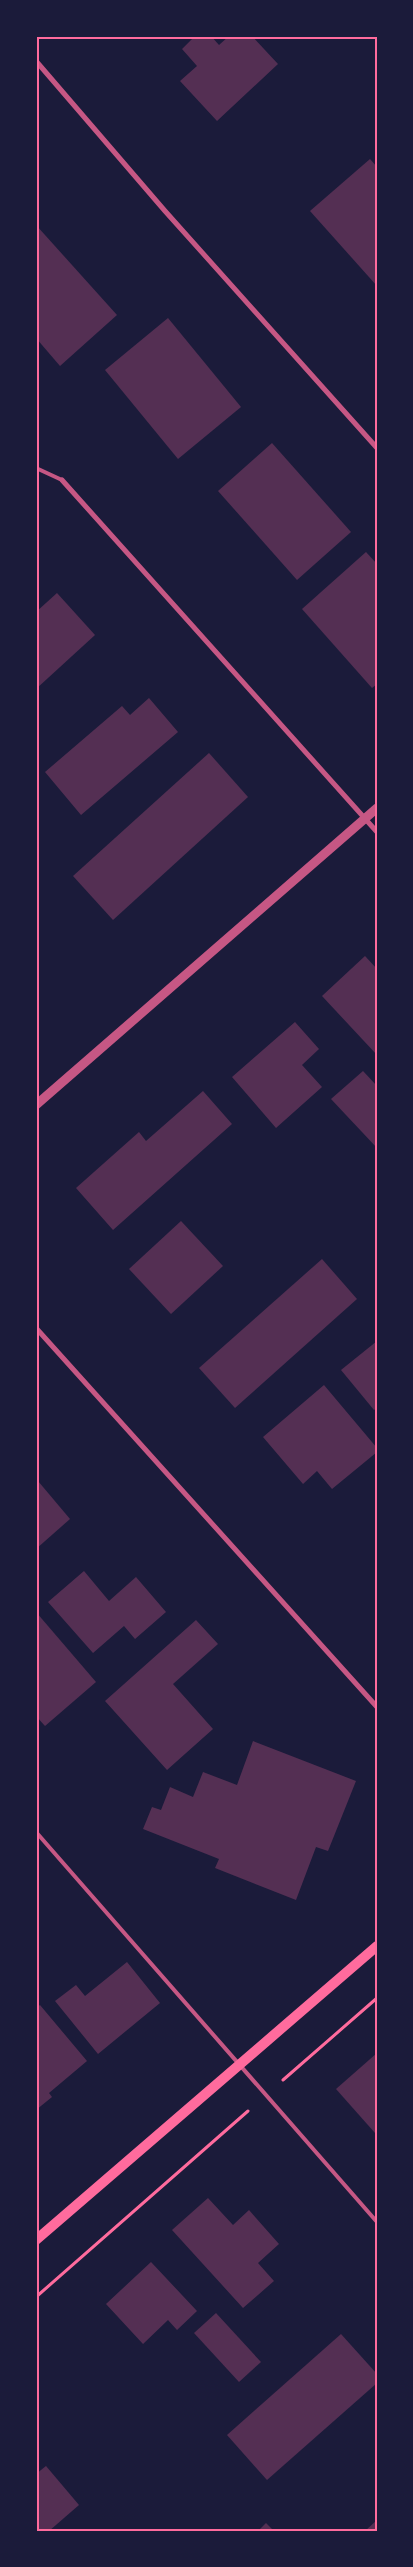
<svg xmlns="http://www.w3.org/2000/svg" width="413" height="2567" viewBox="0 0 413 2567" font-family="Montserrat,sans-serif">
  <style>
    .building { fill: #542f53 }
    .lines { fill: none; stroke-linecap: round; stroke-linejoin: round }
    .path { stroke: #ff6b9d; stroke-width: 3 }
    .service { stroke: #c65784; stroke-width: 4 }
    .minor { stroke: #c65784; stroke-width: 5 }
    .tertiary { stroke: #c65784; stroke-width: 9 }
    .secondary { stroke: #ff6b9d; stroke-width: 10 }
    .neatline { fill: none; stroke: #ff6b9d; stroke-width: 2 }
  </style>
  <rect width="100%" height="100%" fill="#1b1b3a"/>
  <g class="building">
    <path d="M 195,36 L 211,36 L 219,45 L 229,36 L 252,36 L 278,64 L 217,121 L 180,81 L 197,66 L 182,49 Z"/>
    <path d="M 370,159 L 377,167 L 377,286 L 310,211 Z"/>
    <path d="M 36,225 L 117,315 L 60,366 L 36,338 Z"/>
    <path d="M 168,318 L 241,407 L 178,459 L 105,370 Z"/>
    <path d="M 272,443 L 351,532 L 297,580 L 218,491 Z"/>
    <path d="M 366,552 L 377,564 L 377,684 L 372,688 L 302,609 Z"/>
    <path d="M 57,593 L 95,635 L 36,689 L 36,612 Z"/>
    <path d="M 149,698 L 178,732 L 81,815 L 45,772 L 122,706 L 130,715 Z"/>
    <path d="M 209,753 L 248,797 L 113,920 L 73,876 Z"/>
    <path d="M 365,956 L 377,969 L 377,1055 L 322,996 Z"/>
    <path d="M 295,1022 L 319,1049 L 302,1065 L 322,1087 L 276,1128 L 232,1077 Z"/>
    <path d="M 363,1071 L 377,1086 L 377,1148 L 331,1099 Z"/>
    <path d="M 203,1091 L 232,1124 L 113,1230 L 76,1188 L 139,1132 L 146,1141 Z"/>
    <path d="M 181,1221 L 223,1266 L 171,1314 L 129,1269 Z"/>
    <path d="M 322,1259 L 357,1299 L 235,1408 L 199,1368 Z"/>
    <path d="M 377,1341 L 377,1408 L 374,1410 L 341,1370 Z"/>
    <path d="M 324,1385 L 377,1448 L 377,1452 L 332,1489 L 317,1471 L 303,1484 L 263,1437 Z"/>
    <path d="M 38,1481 L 70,1519 L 36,1549 L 36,1482 Z"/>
    <path d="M 84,1571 L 109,1601 L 136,1577 L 166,1612 L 135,1639 L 124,1626 L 93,1653 L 48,1602 Z"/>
    <path d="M 36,1612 L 96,1682 L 45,1726 L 36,1716 Z"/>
    <path d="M 196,1620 L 218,1644 L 173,1684 L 213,1729 L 167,1770 L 105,1701 Z"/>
    <path d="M 253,1741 L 356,1781 L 328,1851 L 316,1847 L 296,1900 L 215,1868 L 219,1859 L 143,1829 L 152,1807 L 161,1810 L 170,1787 L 193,1797 L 203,1772 L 237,1785 Z"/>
    <path d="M 127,1962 L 160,2003 L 98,2054 L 55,2001 L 76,1985 L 85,1996 Z"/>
    <path d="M 40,2005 L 87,2061 L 49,2093 L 52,2097 L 36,2110 L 36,2008 Z"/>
    <path d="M 377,2053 L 377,2132 L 375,2133 L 336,2089 Z"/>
    <path d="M 208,2198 L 233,2225 L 249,2210 L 279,2244 L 258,2263 L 274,2281 L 243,2308 L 172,2230 Z"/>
    <path d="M 151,2262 L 197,2311 L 177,2330 L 168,2320 L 143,2344 L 106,2304 Z"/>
    <path d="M 216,2313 L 261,2362 L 239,2382 L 194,2333 Z"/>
    <path d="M 341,2334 L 377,2374 L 377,2383 L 267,2480 L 227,2435 Z"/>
    <path d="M 46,2466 L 79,2505 L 49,2531 L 36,2531 L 36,2474 Z"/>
    <path d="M 377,2520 L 377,2531 L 365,2531 Z"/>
    <path d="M 266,2523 L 274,2531 L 258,2531 Z"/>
  </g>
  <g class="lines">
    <g class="path">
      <path d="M 283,2080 L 377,1998"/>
      <path d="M 36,2297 L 248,2111"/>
    </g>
    <g class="service">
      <path d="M 36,468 L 62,480"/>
      <path d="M 36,1832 L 377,2222"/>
    </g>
    <g class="minor">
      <path d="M 36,61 L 165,211 L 377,448"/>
      <path d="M 62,480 L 377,832"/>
      <path d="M 36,1328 L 377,1707"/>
    </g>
    <path class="tertiary" d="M 36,1105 L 377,808"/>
    <path class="secondary" d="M 36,2240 L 377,1946"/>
  </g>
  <rect width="413" height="2567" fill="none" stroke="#1b1b3a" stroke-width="75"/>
  <rect x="38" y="38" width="338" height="2492" class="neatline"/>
</svg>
